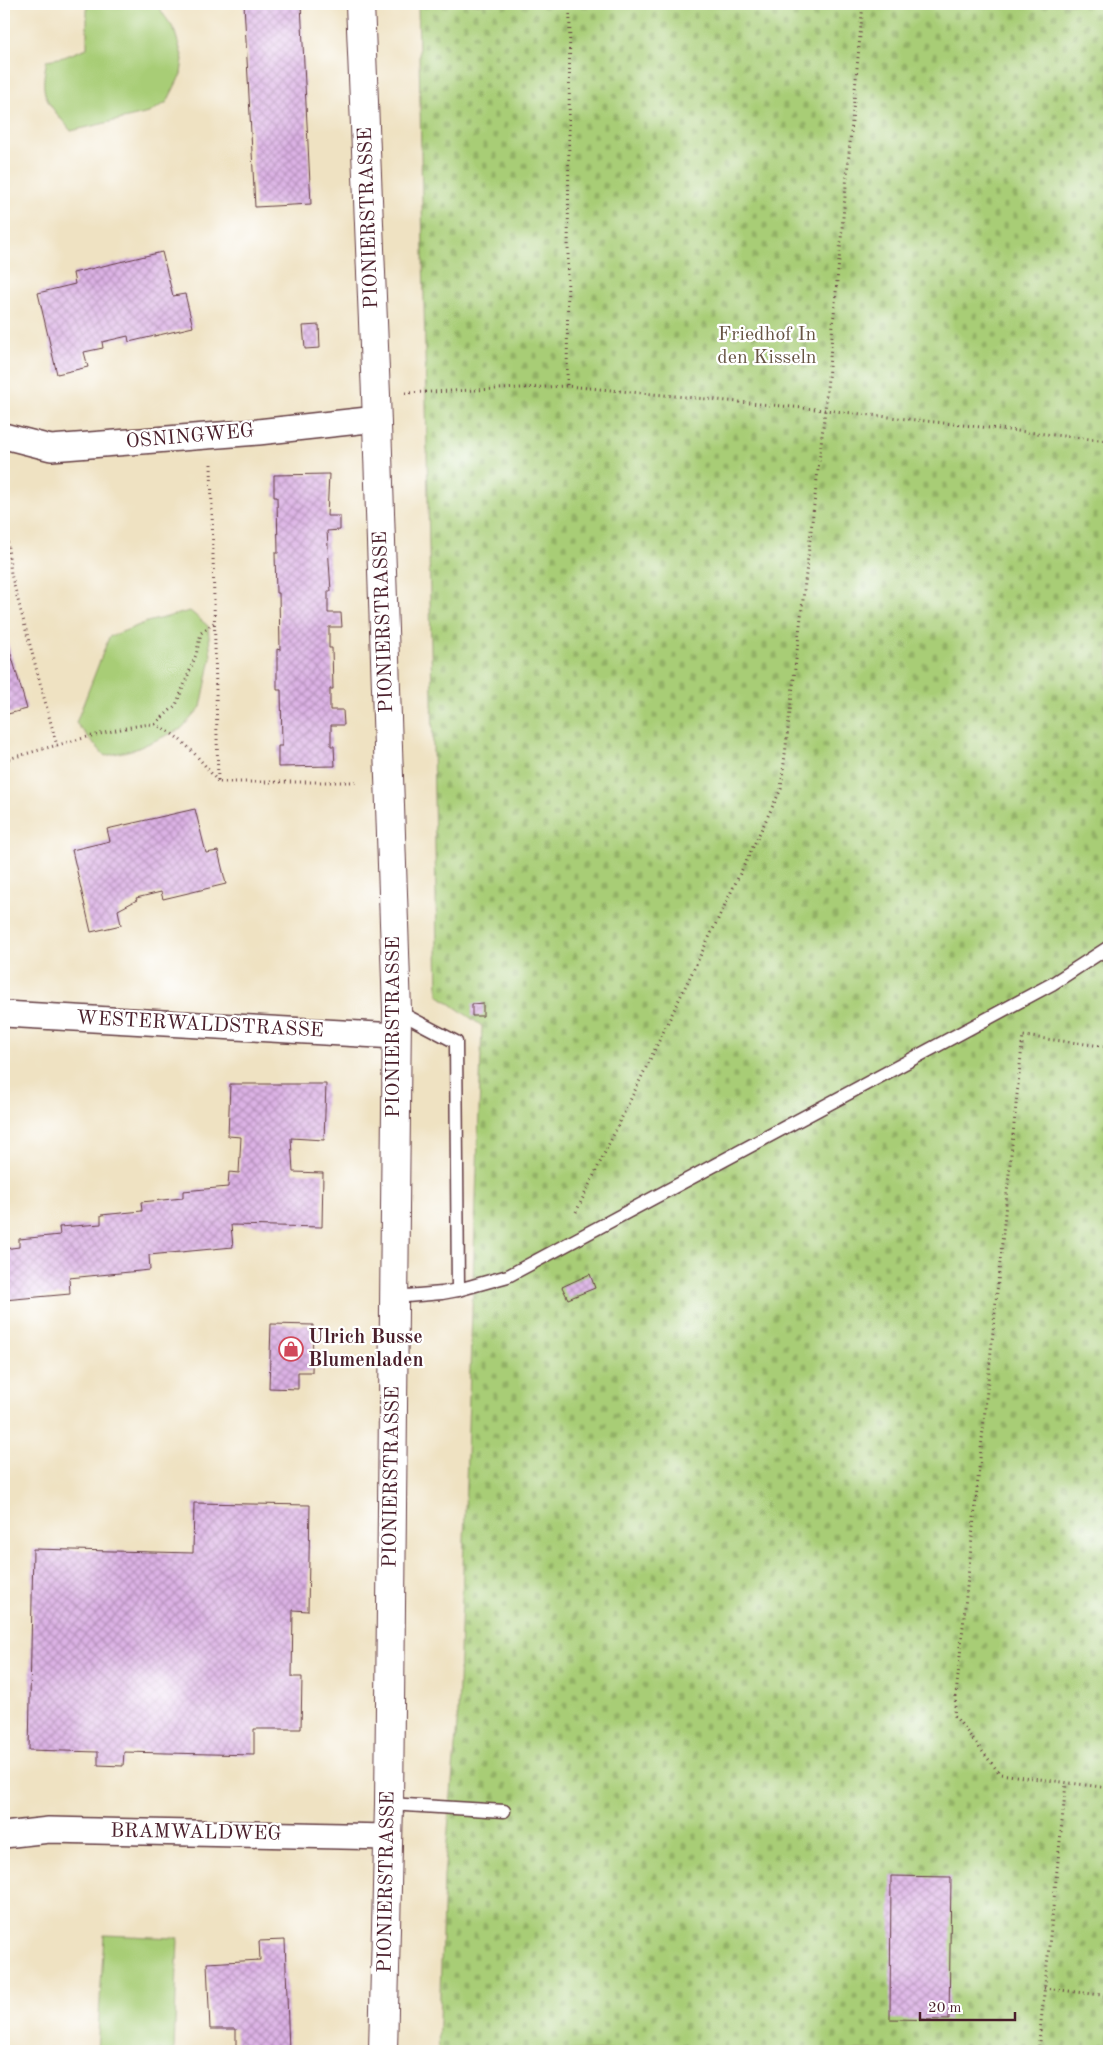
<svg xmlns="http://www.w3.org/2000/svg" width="1113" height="2055" viewBox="0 0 1113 2055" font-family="'Old Standard TT',serif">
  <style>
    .cemetery { fill: url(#cemetery-stones); stroke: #797650 }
    .park { fill: #a8cd76; stroke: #797650 }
    .building { fill: url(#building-cross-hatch) }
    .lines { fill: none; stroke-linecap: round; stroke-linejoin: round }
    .service-casing { stroke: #633c42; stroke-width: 15 }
    .minor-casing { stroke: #633c42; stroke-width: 28 }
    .tertiary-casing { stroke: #633c42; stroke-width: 30 }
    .path { stroke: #633c42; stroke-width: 3; stroke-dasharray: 1 4; stroke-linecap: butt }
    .service { stroke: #fff; stroke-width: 12 }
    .minor { stroke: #fff; stroke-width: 25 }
    .tertiary { stroke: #fff; stroke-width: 28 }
    .labels { text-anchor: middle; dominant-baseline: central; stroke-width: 4.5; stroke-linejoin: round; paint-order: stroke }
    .street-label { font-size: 20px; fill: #4a1f2b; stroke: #fff }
    .park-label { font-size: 20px; fill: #665342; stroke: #fff }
    .poi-label { font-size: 20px; font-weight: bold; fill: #4a1f2b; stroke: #fff; text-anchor: start }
  </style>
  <defs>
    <pattern id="cemetery-stones" width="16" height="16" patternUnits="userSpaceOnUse" patternTransform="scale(1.25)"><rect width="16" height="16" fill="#a8cd76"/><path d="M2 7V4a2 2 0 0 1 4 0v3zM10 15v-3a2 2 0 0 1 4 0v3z" fill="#92b066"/></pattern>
    <pattern id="building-cross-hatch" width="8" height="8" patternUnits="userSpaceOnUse" patternTransform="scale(1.25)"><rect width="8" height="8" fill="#dcb2e5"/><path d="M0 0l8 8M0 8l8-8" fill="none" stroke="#b490ba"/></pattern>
  </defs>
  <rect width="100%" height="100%" fill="#fff"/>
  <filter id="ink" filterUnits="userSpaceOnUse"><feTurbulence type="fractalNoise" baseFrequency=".02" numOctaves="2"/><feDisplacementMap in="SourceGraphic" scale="10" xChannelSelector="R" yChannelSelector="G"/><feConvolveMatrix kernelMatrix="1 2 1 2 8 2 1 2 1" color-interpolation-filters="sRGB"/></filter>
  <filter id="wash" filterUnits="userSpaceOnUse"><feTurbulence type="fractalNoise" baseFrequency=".0096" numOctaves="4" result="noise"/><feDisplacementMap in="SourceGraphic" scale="20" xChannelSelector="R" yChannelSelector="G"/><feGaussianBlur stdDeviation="1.12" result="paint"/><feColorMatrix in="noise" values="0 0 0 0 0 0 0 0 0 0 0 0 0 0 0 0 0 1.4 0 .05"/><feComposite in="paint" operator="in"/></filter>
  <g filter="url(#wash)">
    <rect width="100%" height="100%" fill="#efe2c2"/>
    <path class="cemetery" d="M 418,4 L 1109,4 L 1109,2051 L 438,2051 L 444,1877 L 458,1712 L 482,1026 L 438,995 Z"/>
    <g class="park">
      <path d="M 87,4 L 156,4 L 174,29 L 183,59 L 181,74 L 167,102 L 149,113 L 71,131 C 48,102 38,99 47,60 L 64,57 L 87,48 Z"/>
      <path d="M 190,611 L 208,626 L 211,658 L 201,707 L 181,729 L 136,749 L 105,756 L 76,723 L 109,637 L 147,622 Z"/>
      <path d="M 104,1935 L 178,1938 L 174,2051 L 97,2051 Z"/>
    </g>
    <g id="blocks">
      <g class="building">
        <path d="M 244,4 L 301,4 L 311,204 L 255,207 Z"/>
        <path d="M 162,252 L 173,296 L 185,294 L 193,327 L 129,342 L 128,336 L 102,342 L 103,348 L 84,352 L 88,367 L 57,374 L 38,293 L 75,284 L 73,273 Z"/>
        <path d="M 319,325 L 320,348 L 305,349 L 303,326 Z"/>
        <path d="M 329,474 L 327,516 L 340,516 L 340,530 L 327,531 L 331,591 L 328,591 L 328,613 L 341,613 L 342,627 L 329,627 L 329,648 L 332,648 L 333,689 L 330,689 L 330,710 L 343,710 L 344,725 L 331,725 L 331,746 L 334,746 L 335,766 L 278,767 L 278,746 L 282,746 L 281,690 L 277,690 L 277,649 L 280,650 L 279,593 L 276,593 L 275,553 L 278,553 L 277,497 L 274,497 L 274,475 Z"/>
        <path d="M 4,630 L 27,709 L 4,715 Z"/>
        <path d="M 195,809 L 206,853 L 218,851 L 226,884 L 163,899 L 161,892 L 136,898 L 137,900 L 118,910 L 121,925 L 91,932 L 72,850 L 110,841 L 107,829 Z"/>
        <path d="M 483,1003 L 483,1016 L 472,1016 L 472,1004 Z"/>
        <path d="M 230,1084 L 326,1084 L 324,1140 L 291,1138 L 293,1172 L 323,1173 L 322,1227 L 231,1225 L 233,1247 L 149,1255 L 150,1270 L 69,1278 L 70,1294 L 4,1300 L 4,1249 L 19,1247 L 19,1239 L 60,1235 L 59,1227 L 101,1224 L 101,1215 L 142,1211 L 141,1202 L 183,1198 L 183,1191 L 228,1187 L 229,1172 L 239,1173 L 241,1137 L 228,1136 Z"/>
        <path d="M 590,1274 L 595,1288 L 568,1299 L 562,1287 Z"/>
        <path d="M 271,1324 L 313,1325 L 312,1372 L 298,1372 L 298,1389 L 269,1388 Z"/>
        <path d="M 194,1503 L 310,1505 L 308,1611 L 293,1610 L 292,1677 L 302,1677 L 301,1729 L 254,1729 L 254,1755 L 124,1752 L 123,1766 L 98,1765 L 98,1752 L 29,1750 L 33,1549 L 193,1553 Z"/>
        <path d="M 891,1876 L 951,1877 L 949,2020 L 890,2019 Z"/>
        <path d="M 285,1940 L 289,2051 L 236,2051 L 236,2029 L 210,2029 L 207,1963 L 260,1960 L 259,1941 Z"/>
      </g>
    </g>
  </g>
  <g filter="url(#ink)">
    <use href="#blocks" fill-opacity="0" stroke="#633c42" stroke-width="1"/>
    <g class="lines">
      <g class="service-casing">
        <g id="service">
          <path d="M 458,1290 L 508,1276 L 1052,984 L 1109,947"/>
          <path d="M 395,1297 L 442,1293 L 458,1290 L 456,1042 L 397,1011"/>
          <path d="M 389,1804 L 504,1811"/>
        </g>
      </g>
      <g class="minor-casing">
        <g id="minor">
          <path d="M 4,436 L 51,448 L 258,432 L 377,419"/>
          <path d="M 4,1014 L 396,1036"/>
          <path d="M 4,1835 L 49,1830 L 388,1837"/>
        </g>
      </g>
      <g class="tertiary-casing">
        <path id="tertiary" d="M 360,4 L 376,395 L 397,1011 L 389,1804 L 383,2051"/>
      </g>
      <g class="path">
        <path d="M 570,4 L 567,386 L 825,410 L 1109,441"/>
        <path d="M 405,393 L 567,386"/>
        <path d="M 211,464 L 218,782 L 359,782"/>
        <path d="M 4,512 L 11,574 L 57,746"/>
        <path d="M 155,724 L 176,705 L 196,655 L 201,633 L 215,622"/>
        <path d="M 4,760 C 26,754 144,719 156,725 C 183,737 200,759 218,782"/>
        <path d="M 1109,1047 L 1023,1036 L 954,1715 L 1000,1774 L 1109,1788"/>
        <path d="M 576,1212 L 781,789 L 825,410 L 863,4"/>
        <path d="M 1044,1988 L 1109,1996"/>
        <path d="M 1038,2051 L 1066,1784"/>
      </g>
      <use href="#service" class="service"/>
      <use href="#minor" class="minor"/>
      <use href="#tertiary" class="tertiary"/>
    </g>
  </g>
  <defs>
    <g id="shop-ring" transform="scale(1.25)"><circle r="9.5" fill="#fff" stroke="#d1495b" stroke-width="1.5"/><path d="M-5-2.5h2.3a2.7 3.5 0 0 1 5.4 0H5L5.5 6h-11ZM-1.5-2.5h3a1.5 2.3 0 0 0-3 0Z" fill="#d1495b"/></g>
  </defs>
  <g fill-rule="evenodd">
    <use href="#shop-ring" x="291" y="1349"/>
  </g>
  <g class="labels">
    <g class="street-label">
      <text transform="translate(369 218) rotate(-92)">PIONIERSTRASSE</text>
      <text transform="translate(190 437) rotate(-5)">OSNINGWEG</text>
      <text transform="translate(384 622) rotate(-92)">PIONIERSTRASSE</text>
      <text transform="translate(200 1025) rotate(3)">WESTERWALDSTRASSE</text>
      <text transform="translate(394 1027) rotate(-90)">PIONIERSTRASSE</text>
      <text transform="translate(392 1477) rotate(-89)">PIONIERSTRASSE</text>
      <text transform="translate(196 1833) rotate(1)">BRAMWALDWEG</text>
      <text transform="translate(387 1882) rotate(-89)">PIONIERSTRASSE</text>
    </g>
    <g class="park-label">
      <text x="767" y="335">Friedhof In<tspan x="767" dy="23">den Kisseln</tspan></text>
    </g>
    <g class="poi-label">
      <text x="308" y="1338">Ulrich Busse<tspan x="308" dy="23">Blumenladen</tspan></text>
    </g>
  </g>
  <rect width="1113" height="2055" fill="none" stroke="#fff" stroke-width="20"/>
  <path d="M920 2012v8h95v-8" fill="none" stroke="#4a1f2b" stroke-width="2.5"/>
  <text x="928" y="2012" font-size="15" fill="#4a1f2b" stroke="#ffffff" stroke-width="4" paint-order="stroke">20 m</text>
</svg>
